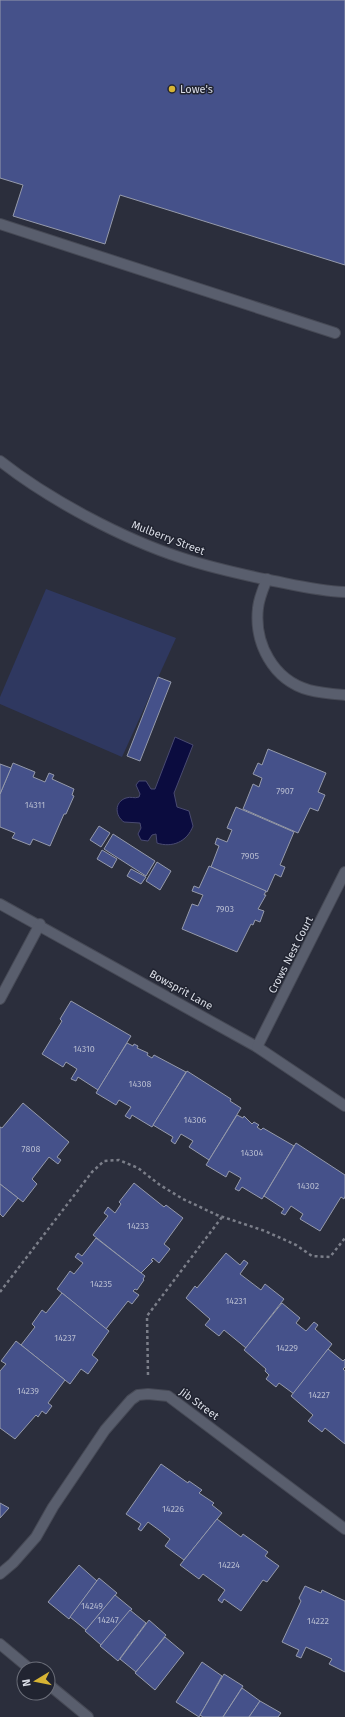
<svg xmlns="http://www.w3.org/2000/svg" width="345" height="1717" viewBox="0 0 345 1717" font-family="'Fira Sans',sans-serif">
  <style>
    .green { fill: #2f3860 }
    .water { fill: #0b0c3f; stroke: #494a71 }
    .building { fill: #45518a; stroke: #959aab }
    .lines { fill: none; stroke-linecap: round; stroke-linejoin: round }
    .minor-casing { stroke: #464955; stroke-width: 12 }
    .path { stroke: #7b7e89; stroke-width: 2.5; stroke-dasharray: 3 3; stroke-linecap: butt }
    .minor { stroke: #595e6d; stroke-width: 10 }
    .poi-dot { fill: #d7b434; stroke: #212431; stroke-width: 1.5 }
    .labels { text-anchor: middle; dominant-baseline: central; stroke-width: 3; stroke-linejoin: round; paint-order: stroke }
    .number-label { font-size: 9px; fill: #b4b9ce }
    .poi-label { font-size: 11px; fill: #d9dce5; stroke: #212431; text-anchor: start }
    .street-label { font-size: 11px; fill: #d9dce5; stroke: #212431 }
  </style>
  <rect width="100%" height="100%" fill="#2b2e3c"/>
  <path class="green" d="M 46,589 L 176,638 L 122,757 L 0,704 L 0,697 Z"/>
  <path class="water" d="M 175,737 L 193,745 L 174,793 L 177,807 L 189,811 L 193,826 C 187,842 172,848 157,843 L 156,834 L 152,835 L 148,841 L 141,840 L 138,834 L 141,828 L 140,823 L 124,822 C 115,816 114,802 126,798 C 131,796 134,799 139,797 L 140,794 L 136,785 L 139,781 L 146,781 L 151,789 L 155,789 Z"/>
  <g class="building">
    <path d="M 0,0 L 345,0 L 345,265 L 120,195 L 105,244 L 13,216 L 23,185 L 0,178 Z"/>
    <path d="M 158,677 L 171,682 L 140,761 L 127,756 Z"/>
    <path d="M 268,749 L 326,773 L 318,792 L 325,795 L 318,811 L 310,808 L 298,833 L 243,809 L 253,784 L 259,787 L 262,778 L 253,774 L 258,763 L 262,765 Z"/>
    <path d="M 13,763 L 35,772 L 33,777 L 45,782 L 49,773 L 54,775 L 52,779 L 74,789 L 72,795 L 74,796 L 66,814 L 64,814 L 50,846 L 33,839 L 30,845 L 12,838 L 15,833 L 0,827 L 0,794 Z"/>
    <path d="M 0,764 L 11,768 L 0,794 Z"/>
    <path d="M 236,807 L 294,832 L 280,865 L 285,867 L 281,877 L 275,874 L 267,892 L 211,867 L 219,846 L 215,844 L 217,838 L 227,842 L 232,830 L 227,828 Z"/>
    <path d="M 99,826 L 110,833 L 101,847 L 90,840 Z"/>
    <path d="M 113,834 L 155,861 L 146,876 L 104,849 Z"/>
    <path d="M 102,850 L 117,859 L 112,868 L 97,859 Z"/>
    <path d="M 157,862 L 171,871 L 160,890 L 146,881 Z"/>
    <path d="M 209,866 L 266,891 L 264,895 L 266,895 L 258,909 L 264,911 L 260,922 L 255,920 L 253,925 L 251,924 L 237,952 L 182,929 L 192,904 L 198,906 L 203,895 L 192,891 L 194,886 L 199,888 Z"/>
    <path d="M 131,869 L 146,877 L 141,884 L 127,876 Z"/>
    <path d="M 71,1001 L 131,1036 L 98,1090 L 78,1077 L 76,1081 L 71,1079 L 77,1069 L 66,1062 L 63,1067 L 42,1054 L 62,1021 L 60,1019 Z"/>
    <path d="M 127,1043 L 133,1046 L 134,1044 L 138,1046 L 137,1048 L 148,1053 L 147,1055 L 152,1058 L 154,1055 L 186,1072 L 152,1127 L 132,1115 L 130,1119 L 125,1116 L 131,1107 L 119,1100 L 116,1105 L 96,1093 Z"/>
    <path d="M 187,1071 L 231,1099 L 230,1101 L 241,1108 L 209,1160 L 189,1147 L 193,1141 L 181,1134 L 175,1144 L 171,1141 L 173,1137 L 153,1125 Z"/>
    <path d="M 23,1103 L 69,1142 L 57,1157 L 61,1160 L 58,1164 L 49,1157 L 32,1179 L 37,1184 L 23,1202 L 0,1184 L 0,1127 L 2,1128 Z"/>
    <path d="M 237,1115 L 243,1118 L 244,1116 L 252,1124 L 254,1122 L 259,1125 L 257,1127 L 261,1130 L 263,1128 L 294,1146 L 262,1199 L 242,1187 L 239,1191 L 235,1189 L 241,1178 L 229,1171 L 226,1177 L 206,1165 Z"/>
    <path d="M 296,1143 L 345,1175 L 345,1196 L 344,1199 L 341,1197 L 320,1231 L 300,1219 L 303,1214 L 291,1206 L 285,1215 L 281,1213 L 284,1209 L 264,1196 Z"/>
    <path d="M 134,1183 L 164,1207 L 166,1205 L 183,1218 L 164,1244 L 170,1249 L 159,1263 L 153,1258 L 151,1260 L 153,1261 L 141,1273 L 93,1235 L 108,1216 L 104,1213 L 108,1207 L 115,1213 L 121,1204 L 119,1202 Z"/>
    <path d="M 0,1184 L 18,1198 L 3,1217 L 0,1214 Z"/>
    <path d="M 96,1238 L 145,1276 L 143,1279 L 144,1280 L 137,1290 L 135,1289 L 133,1291 L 139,1295 L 132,1304 L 128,1301 L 106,1329 L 57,1289 L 70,1271 L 74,1274 L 83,1263 L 75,1257 L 78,1253 L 82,1256 Z"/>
    <path d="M 226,1253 L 240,1265 L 244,1260 L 248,1263 L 240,1274 L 261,1290 L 265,1284 L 284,1299 L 246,1348 L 224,1330 L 219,1336 L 205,1325 L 210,1319 L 186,1298 L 195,1286 L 197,1288 Z"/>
    <path d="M 62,1293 L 109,1331 L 92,1355 L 98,1360 L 88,1374 L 81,1369 L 70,1384 L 21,1345 L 35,1327 L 32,1324 L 42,1310 L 46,1313 Z"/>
    <path d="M 282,1303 L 300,1318 L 296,1323 L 306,1331 L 314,1322 L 318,1325 L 315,1329 L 332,1344 L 294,1394 L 279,1383 L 276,1387 L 266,1379 L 269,1375 L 265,1371 L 266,1369 L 244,1350 Z"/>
    <path d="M 16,1341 L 65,1380 L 48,1403 L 52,1406 L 46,1414 L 42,1411 L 38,1417 L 36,1415 L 15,1439 L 0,1428 L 0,1371 L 6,1364 L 1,1361 Z"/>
    <path d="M 328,1349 L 343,1361 L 345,1359 L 345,1367 L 343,1369 L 345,1371 L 345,1444 L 325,1428 L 322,1432 L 308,1421 L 313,1415 L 291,1396 Z"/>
    <path d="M 161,1464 L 188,1483 L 189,1481 L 202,1490 L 199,1493 L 214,1503 L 212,1505 L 222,1513 L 184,1560 L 165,1546 L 170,1539 L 159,1530 L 148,1522 L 141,1531 L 138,1529 L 141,1524 L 126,1514 Z"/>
    <path d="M 0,1503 L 9,1508 L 0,1518 Z"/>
    <path d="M 217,1519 L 241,1537 L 243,1534 L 268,1552 L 265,1556 L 279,1566 L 267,1582 L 263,1580 L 241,1611 L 224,1599 L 222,1603 L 218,1600 L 225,1590 L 203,1574 L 199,1579 L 180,1565 Z"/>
    <path d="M 79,1565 L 97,1581 L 69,1619 L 48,1602 Z"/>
    <path d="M 99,1578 L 117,1593 L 86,1630 L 70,1617 Z"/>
    <path d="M 305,1586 L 321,1593 L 322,1590 L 345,1601 L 345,1672 L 329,1664 L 332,1659 L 306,1647 L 301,1658 L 296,1656 L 299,1650 L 282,1642 L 301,1601 L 299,1598 Z"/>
    <path d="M 115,1595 L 132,1609 L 101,1645 L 85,1631 Z"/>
    <path d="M 130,1610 L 146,1623 L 118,1661 L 100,1646 Z"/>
    <path d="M 149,1620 L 166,1635 L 136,1672 L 120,1659 Z"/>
    <path d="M 165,1637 L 184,1653 L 155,1690 L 135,1673 Z"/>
    <path d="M 202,1662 L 222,1676 L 199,1717 L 176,1702 Z"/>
    <path d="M 224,1674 L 243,1686 L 223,1717 L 203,1717 L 200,1715 Z"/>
    <path d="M 242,1688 L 260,1701 L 249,1717 L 223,1717 Z"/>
    <path d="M 260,1701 L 281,1713 L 278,1717 L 249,1717 Z"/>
  </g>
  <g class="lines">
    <g class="minor-casing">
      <g id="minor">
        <path d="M 0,224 L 335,333"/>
        <path d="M 0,461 C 48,499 123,539 182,558 C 209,567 236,573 264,579 C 291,584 317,591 345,592"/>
        <path d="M 267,579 C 263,589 259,598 258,608 C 254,643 273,680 309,690 C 320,693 333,694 345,695"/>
        <path d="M 0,904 L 257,1047 L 345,1106"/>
        <path d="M 0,999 L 40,924"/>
        <path d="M 257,1047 L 345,872"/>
        <path d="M 0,1574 L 13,1563 L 36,1537 L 53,1507 L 105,1430 L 131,1400 L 138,1395 L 148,1394 L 168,1396 L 345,1529"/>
        <path d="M 0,1644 L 30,1669"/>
        <path d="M 48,1684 L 88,1717"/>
      </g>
    </g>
    <g class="path">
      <path d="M 0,1292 L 92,1172 L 104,1161 L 119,1160 L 138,1168 L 160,1185 L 183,1199 L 217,1215 L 265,1231 L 296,1245 L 312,1256 L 330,1257 L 345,1238"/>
      <path d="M 148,1375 L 147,1316 L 222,1217"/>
    </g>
    <use href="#minor" class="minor"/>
  </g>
  <circle class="poi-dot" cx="172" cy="89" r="4"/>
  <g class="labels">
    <g class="number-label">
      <text x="285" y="791">7907</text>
      <text x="35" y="805">14311</text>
      <text x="250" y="856">7905</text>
      <text x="225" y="909">7903</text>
      <text x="84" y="1049">14310</text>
      <text x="140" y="1084">14308</text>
      <text x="195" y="1120">14306</text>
      <text x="31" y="1149">7808</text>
      <text x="252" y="1153">14304</text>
      <text x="308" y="1186">14302</text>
      <text x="138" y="1226">14233</text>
      <text x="101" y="1284">14235</text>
      <text x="236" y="1301">14231</text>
      <text x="65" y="1338">14237</text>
      <text x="287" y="1348">14229</text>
      <text x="28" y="1391">14239</text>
      <text x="319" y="1395">14227</text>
      <text x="173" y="1509">14226</text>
      <text x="229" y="1565">14224</text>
      <text x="92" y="1606">14249</text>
      <text x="108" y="1620">14247</text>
      <text x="318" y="1621">14222</text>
    </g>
    <g class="poi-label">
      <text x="180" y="89">Lowe's</text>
    </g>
    <g class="street-label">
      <text transform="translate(168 538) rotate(21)">Mulberry Street</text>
      <text transform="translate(291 955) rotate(-63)">Crows Nest Court</text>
      <text transform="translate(181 990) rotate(29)">Bowsprit Lane</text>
      <text transform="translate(199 1404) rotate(36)">Jib Street</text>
    </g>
  </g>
  <g transform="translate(36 1681) rotate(260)"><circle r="19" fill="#212431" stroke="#6b6e79"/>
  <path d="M0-3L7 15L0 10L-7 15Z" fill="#d7b434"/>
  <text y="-6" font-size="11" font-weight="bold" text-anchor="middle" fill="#d9dce5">N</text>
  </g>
</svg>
